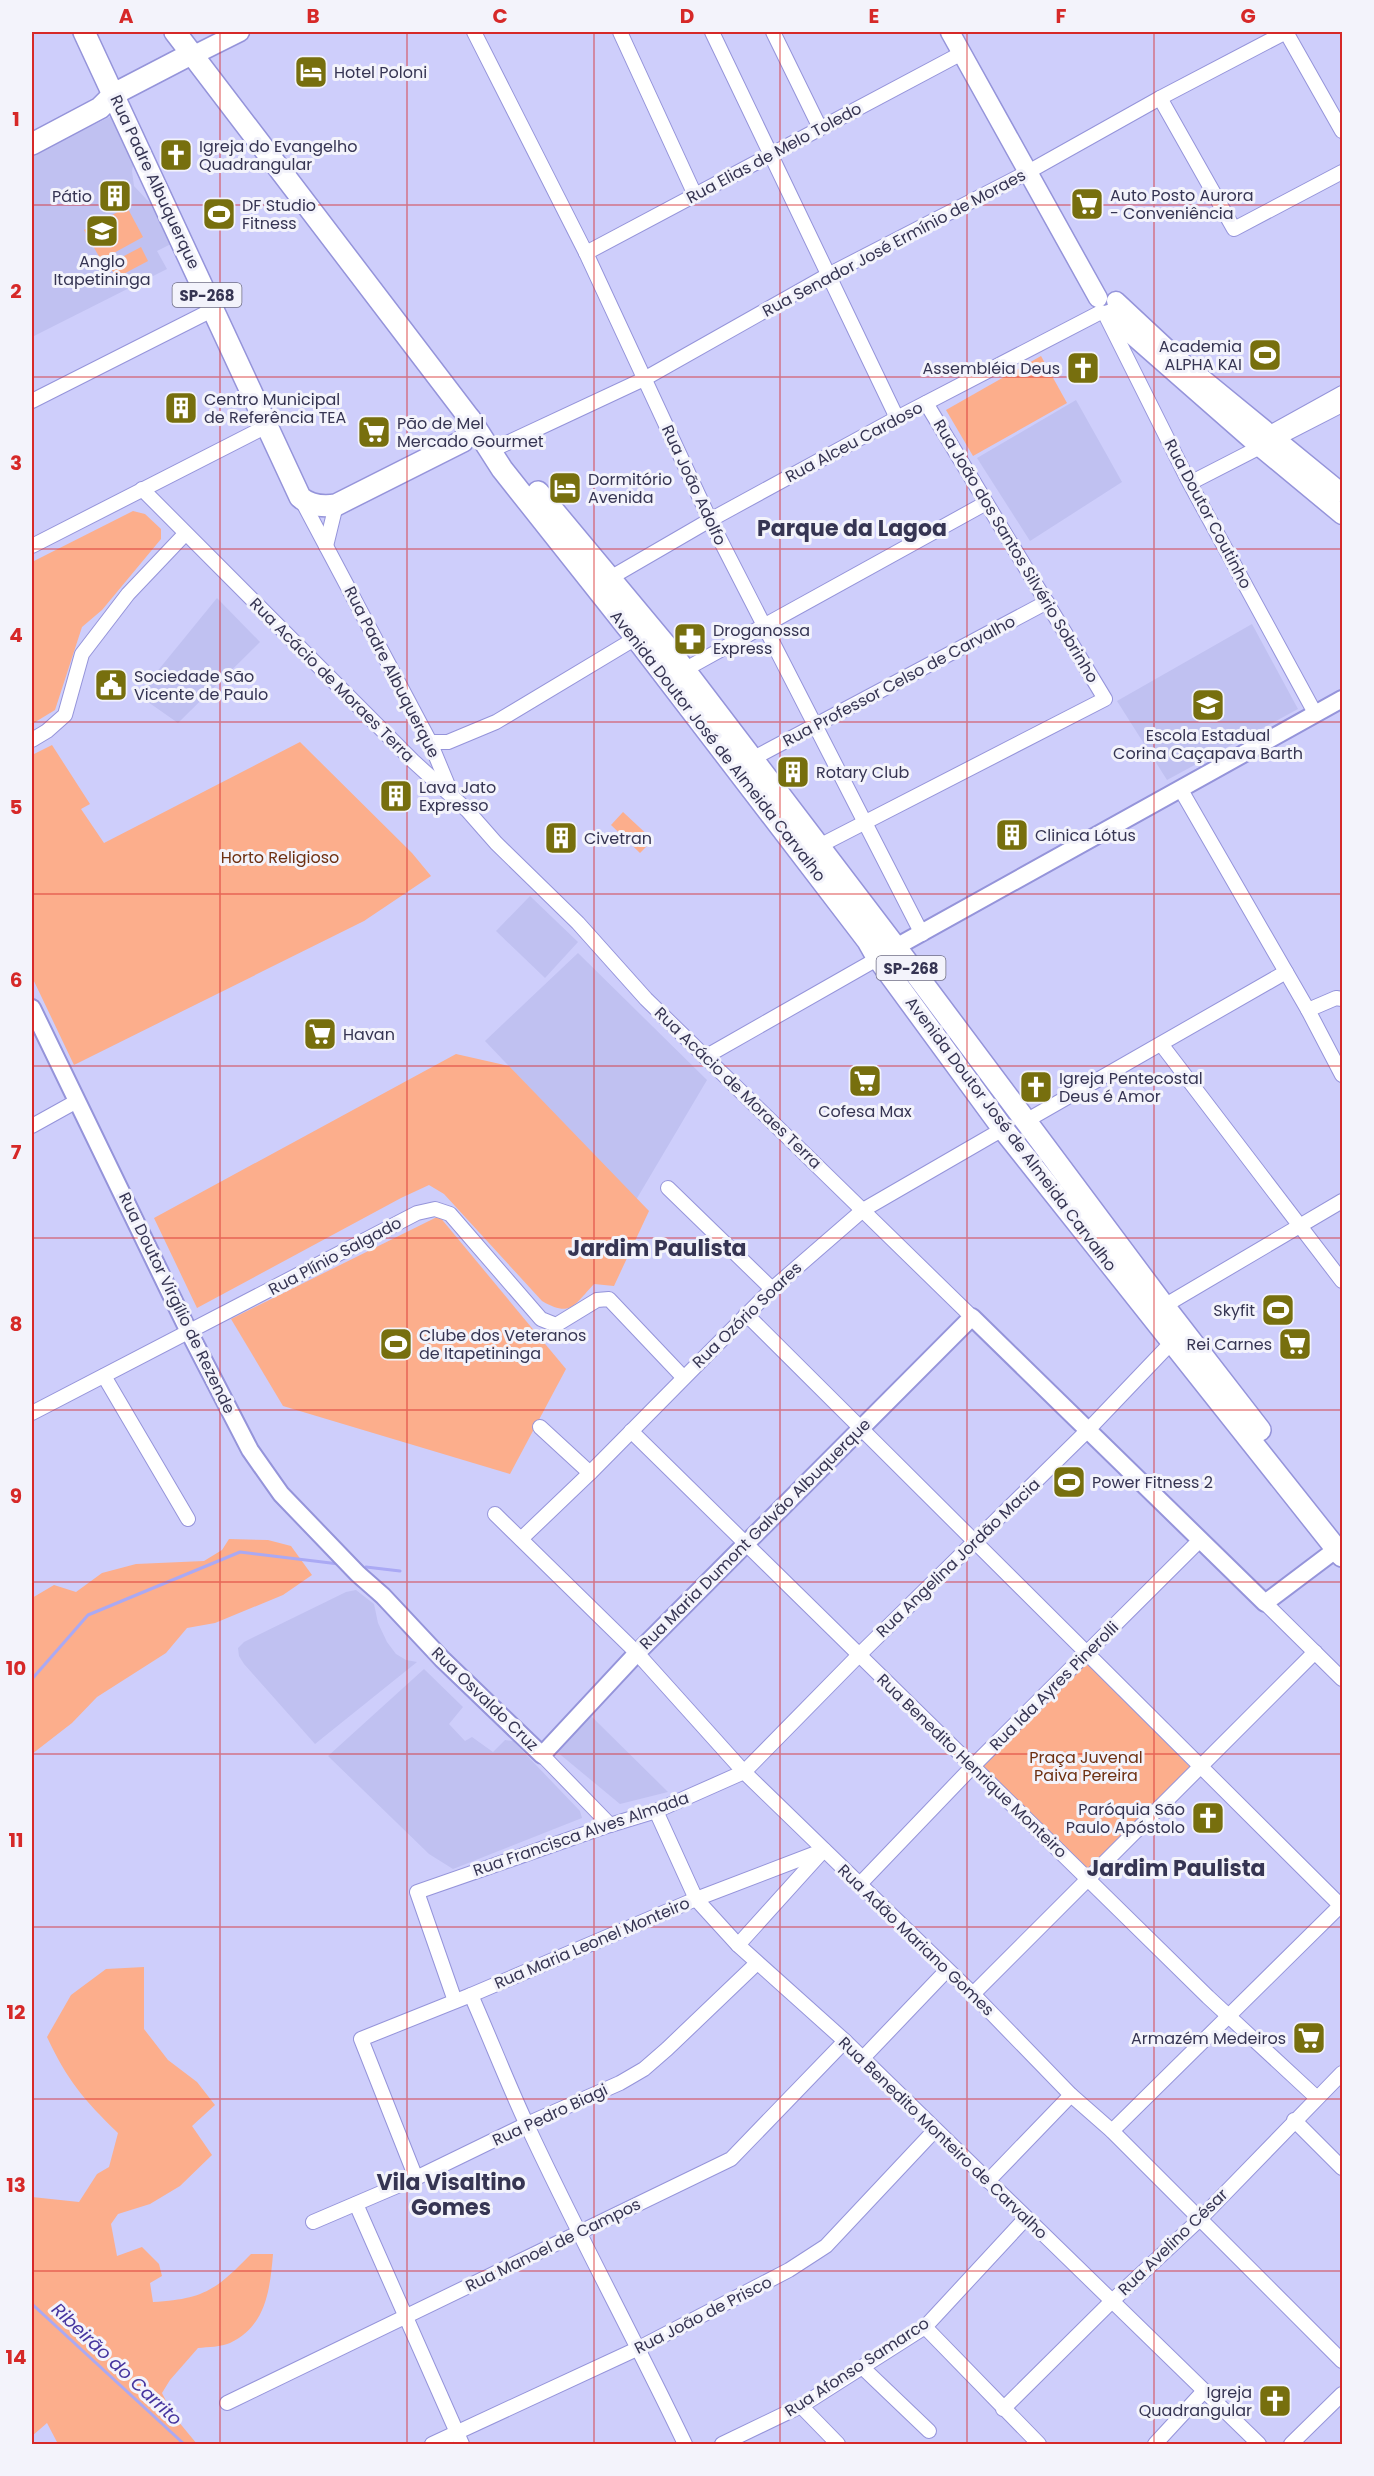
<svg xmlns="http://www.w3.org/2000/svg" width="1374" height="2476" viewBox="0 0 1374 2476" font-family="Poppins,sans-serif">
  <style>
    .built { fill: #c0c1f1 }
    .green { fill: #fcae8c }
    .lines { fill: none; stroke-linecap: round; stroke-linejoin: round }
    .stream { stroke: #aaa9f4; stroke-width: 3 }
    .minor-casing { stroke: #9594da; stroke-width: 16 }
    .tertiary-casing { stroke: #9594da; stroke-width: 20 }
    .secondary-casing { stroke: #9594da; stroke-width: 21 }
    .primary-casing { stroke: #9594da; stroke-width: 24 }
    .minor { stroke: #fff; stroke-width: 14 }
    .tertiary { stroke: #fff; stroke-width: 16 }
    .secondary { stroke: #fff; stroke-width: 18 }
    .primary { stroke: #fff; stroke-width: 21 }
    .grid { fill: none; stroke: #d62828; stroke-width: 1.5; stroke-opacity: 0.55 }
    .labels { text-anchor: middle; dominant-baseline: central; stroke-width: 6; stroke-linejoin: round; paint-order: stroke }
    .shield { fill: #f3f3fb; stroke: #6f6e85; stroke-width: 1.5 }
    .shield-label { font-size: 15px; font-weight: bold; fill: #363553 }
    .poi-label { font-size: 16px; fill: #363553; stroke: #f3f3fb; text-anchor: start }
    .street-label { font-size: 16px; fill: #363553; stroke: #f3f3fb }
    .park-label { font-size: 16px; fill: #6e3011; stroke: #f3f3fb }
    .water-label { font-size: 18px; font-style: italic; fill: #46359f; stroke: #f3f3fb }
    .district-label { font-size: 22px; font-weight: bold; fill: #363553; stroke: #f3f3fb }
    .neatline { fill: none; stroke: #d62828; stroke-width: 2 }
    .grid-label { font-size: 20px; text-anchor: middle; font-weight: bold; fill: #d62828 }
  </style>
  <rect width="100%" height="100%" fill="#cecefb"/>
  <g class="built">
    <path d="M 116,114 L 136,151 L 132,171 L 134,186 L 147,200 L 155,206 L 177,241 L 157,251 L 167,269 L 32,337 L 32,155 Z"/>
    <path d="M 1076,400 L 1122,482 L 1030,541 L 977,458 Z"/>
    <path d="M 217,598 L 260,642 L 178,723 L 138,695 Z"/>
    <path d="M 1252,624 L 1298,709 L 1167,780 L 1117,701 Z"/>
    <path d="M 530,896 L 578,942 L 545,978 L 496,931 Z"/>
    <path d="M 578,953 L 707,1080 L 636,1200 L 485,1041 Z"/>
    <path d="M 356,1590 L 374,1604 L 378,1623 L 387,1642 L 396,1654 L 406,1660 L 417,1662 L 315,1744 L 244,1664 L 239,1656 L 238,1648 L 244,1642 L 346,1592 Z"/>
    <path d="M 424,1669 L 463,1707 L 449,1724 L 465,1741 L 472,1737 L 493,1752 L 505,1740 L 513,1741 L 580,1811 L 582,1818 L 453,1869 L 429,1854 L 328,1756 Z"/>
    <path d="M 591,1716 L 668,1792 L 620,1804 L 556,1751 Z"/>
  </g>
  <g class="green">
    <path d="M 127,207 L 143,237 L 101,260 L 84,230 Z"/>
    <path d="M 141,247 L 148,261 L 116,278 L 109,264 Z"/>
    <path d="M 1041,356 L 1067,403 L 973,456 L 946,410 Z"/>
    <path d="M 133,511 L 145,514 L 161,529 L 161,539 L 102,610 L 82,627 L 55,710 L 32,724 L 32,562 Z"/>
    <path d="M 300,742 L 412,853 L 431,876 L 364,921 L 74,1065 L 32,977 L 32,755 L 52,745 L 90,804 L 81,809 L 104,843 Z"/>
    <path d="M 623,812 L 653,840 L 640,853 L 611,825 Z"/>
    <path d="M 456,1054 L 509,1066 L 649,1211 L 614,1286 L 594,1284 C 574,1305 571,1318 542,1301 L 444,1194 L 429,1185 L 401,1198 L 197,1308 L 154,1218 Z"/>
    <path d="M 439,1216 L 566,1369 L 510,1474 L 283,1406 L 231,1319 Z"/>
    <path d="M 229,1539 L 268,1540 L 291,1546 L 312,1575 L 283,1595 L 215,1623 L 187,1628 L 166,1653 L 97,1697 L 72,1723 L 32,1754 L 32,1598 L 54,1585 L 76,1592 L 102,1573 L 136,1564 L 204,1561 L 222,1550 Z"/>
    <path d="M 1086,1660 L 1192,1769 L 1088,1872 L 981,1767 Z"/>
    <path d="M 144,1967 L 144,2029 L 168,2060 L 197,2082 L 215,2105 L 192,2126 L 212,2155 L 180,2186 L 150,2204 L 118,2214 L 111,2224 L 117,2256 L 142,2247 L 159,2264 L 162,2276 L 150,2283 L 153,2302 C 204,2299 216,2290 251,2254 L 273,2254 C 270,2290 266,2326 230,2343 C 221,2347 208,2347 198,2348 L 170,2380 L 162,2393 L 173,2415 L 197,2444 L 58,2444 L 47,2423 L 32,2436 L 32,2197 L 79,2202 L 97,2174 L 109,2167 L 118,2133 C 84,2100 67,2080 47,2037 L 71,1995 L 106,1969 Z"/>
  </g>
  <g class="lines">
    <g class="stream">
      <path d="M 366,1567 L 400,1571"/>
      <path d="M 32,1679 L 88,1615 L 240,1552 L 339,1564"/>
      <path d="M 32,2304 L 184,2444"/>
    </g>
    <g class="minor-casing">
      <g id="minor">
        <path d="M 474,32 L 586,253 L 710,520 L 922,934"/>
        <path d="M 620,32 L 695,195"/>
        <path d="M 712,32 L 897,418"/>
        <path d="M 773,32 L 820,128"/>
        <path d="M 1286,32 L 1342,131"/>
        <path d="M 1160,98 L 1234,229 L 1342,172"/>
        <path d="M 586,253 L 962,53"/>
        <path d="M 1105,314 L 1188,480 L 1315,713"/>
        <path d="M 32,401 L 214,309"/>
        <path d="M 1267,440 L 1270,433 L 1342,393"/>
        <path d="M 490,451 L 644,379 L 828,275 L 1028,172 L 1160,98 L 1286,32"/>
        <path d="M 1190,483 L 1342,405"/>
        <path d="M 142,489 L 413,761 L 467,810 L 496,843 L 578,923 L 646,999 L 972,1317"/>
        <path d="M 300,497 L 430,742 L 452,795"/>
        <path d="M 32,546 L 267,426"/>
        <path d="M 326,546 L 336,505"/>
        <path d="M 610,578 L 710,520 L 897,418 L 1101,312"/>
        <path d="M 684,670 L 986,503"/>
        <path d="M 32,740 L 47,731 L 65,715 L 82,654 L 128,594 L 185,534"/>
        <path d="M 430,742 L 448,742 L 496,722 L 636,638"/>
        <path d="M 752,759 L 1047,602"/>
        <path d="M 1181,790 L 1308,1010 L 1342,1075"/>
        <path d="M 819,846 L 1105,699 L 926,403"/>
        <path d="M 1308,1010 L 1336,998 L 1342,999"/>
        <path d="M 1161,1044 L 1342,1281"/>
        <path d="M 705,1057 L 870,963 L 877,957"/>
        <path d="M 1024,1122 L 1286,972"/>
        <path d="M 32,1126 L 77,1101"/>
        <path d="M 668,1188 L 772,1289"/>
        <path d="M 1164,1306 L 1342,1201"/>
        <path d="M 746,1314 L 1342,1907"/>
        <path d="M 104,1376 L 188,1519"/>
        <path d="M 32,1413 L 417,1213 L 435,1209 L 450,1214 L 541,1319 L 556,1325 L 597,1300 L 609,1299 L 683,1377"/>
        <path d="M 540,1427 L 590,1473"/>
        <path d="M 631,1431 L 1208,1997 L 1317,2098"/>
        <path d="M 495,1514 L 637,1653 L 744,1772 L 973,1994 L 1071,2095 L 1112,2131 L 1342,2361"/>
        <path d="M 521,1539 L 590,1473 L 772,1289 L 863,1210 L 1003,1129"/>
        <path d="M 1265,1603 L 1342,1679"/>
        <path d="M 542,1755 L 610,1825"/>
        <path d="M 656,1811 L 696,1899 L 738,1945 L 845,2041 L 1259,2444"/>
        <path d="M 859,1885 L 973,1766 L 1200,1540"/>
        <path d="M 738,1945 L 821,1853"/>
        <path d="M 973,1994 L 1315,1652"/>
        <path d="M 471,1995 C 490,2038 507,2082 527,2125 C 577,2233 634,2337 685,2444"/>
        <path d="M 455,2001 L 417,1892 L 610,1825 L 656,1811 L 744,1772 L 859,1655 L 1088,1430 L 1171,1343"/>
        <path d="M 862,2059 L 947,1970"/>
        <path d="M 1294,2120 L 1342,2168"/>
        <path d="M 1112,2131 L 1342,1904"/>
        <path d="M 416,2178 L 361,2039 L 471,1995 L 696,1899 L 824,1850"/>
        <path d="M 988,2181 L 1071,2095"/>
        <path d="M 356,2204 L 462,2444"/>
        <path d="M 313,2222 L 416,2178 L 527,2124 L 620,2083 L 644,2069 L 667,2049 L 757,1963"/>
        <path d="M 925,2327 L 1039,2444"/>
        <path d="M 862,2367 L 929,2431"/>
        <path d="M 227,2403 L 731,2159 L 845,2041"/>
        <path d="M 801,2406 L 838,2444"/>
        <path d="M 1003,2409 L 1112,2301 L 1200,2219 L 1342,2073"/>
        <path d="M 432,2444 L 639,2348 L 789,2270 L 826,2246 L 935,2130"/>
        <path d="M 722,2444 L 801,2406 L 925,2327 L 1026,2218"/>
        <path d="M 1155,2444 L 1203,2392"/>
        <path d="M 1291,2444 L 1342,2394"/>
      </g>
    </g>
    <g class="tertiary-casing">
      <g id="tertiary">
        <path d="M 887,952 L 1342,699"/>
        <path d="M 32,1008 L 189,1332 L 250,1450 L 281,1494 L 358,1574 L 383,1596 L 442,1659 L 542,1755 L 637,1653 L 972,1317 L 1265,1603 L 1342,1545"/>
      </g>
    </g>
    <g class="secondary-casing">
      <g id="secondary">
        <path d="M 950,32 L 1098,298"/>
        <path d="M 191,54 L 198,53 L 240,32"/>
        <path d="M 1116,301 L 1176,357 L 1342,493"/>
        <path d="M 1108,314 L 1255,443 L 1342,515"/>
      </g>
    </g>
    <g class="primary-casing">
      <g id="primary">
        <path d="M 84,32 L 300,497 C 310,506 322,507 336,505 L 463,441 L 469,430 L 470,419"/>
        <path d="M 175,32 L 470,419 L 502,469 L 636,638 L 868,941 L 877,957 L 1003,1129 L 1342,1556"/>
        <path d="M 32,144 L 100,108 L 114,94 L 191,54"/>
        <path d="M 538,492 L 668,648 L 901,954 L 1164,1306 L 1260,1430"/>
      </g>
    </g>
    <use href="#minor" class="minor"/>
    <use href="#tertiary" class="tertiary"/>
    <use href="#secondary" class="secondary"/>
    <use href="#primary" class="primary"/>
  </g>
  <path class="grid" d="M 220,32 L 220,2444M 407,32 L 407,2444M 594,32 L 594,2444M 780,32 L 780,2444M 967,32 L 967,2444M 1154,32 L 1154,2444M 32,205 L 1342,205M 32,377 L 1342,377M 32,549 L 1342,549M 32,722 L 1342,722M 32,894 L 1342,894M 32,1066 L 1342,1066M 32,1238 L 1342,1238M 32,1410 L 1342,1410M 32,1582 L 1342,1582M 32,1754 L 1342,1754M 32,1927 L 1342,1927M 32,2099 L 1342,2099M 32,2271 L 1342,2271"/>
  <defs>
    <g id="hotel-square" transform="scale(1.725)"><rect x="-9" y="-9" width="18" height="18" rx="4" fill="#776f0e" stroke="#f3f3fb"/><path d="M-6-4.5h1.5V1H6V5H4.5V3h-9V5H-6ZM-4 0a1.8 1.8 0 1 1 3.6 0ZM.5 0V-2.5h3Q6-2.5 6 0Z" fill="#fff"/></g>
    <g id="church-square" transform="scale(1.725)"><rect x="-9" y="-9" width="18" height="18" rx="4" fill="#776f0e" stroke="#f3f3fb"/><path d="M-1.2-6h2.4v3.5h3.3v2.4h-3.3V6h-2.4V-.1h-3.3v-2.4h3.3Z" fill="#fff"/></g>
    <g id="building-square" transform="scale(1.725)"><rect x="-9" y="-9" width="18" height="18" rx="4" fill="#776f0e" stroke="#f3f3fb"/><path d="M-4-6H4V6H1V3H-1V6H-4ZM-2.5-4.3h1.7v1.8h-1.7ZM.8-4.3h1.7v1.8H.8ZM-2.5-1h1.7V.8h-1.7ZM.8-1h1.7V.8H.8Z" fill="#fff"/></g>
    <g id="supermarket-square" transform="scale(1.725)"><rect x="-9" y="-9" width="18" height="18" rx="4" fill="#776f0e" stroke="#f3f3fb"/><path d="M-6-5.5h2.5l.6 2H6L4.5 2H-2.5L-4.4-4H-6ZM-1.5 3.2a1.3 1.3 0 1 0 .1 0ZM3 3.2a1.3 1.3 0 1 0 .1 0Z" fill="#fff"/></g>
    <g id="stadium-square" transform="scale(1.725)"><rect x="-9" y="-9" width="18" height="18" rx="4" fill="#776f0e" stroke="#f3f3fb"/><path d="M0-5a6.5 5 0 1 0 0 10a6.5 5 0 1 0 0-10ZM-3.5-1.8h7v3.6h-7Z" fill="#fff"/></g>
    <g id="school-square" transform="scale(1.725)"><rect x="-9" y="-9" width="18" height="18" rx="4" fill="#776f0e" stroke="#f3f3fb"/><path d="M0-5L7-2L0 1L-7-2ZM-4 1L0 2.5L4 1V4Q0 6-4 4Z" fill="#fff"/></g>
    <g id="pharmacy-square" transform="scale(1.725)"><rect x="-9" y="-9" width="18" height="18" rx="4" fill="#776f0e" stroke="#f3f3fb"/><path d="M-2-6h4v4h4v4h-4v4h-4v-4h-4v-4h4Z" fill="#fff"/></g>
    <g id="civic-square" transform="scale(1.725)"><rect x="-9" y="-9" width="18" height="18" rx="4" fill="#776f0e" stroke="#f3f3fb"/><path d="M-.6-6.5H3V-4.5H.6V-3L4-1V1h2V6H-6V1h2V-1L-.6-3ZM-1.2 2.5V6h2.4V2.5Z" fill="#fff"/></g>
  </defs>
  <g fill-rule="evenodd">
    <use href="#hotel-square" x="311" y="72"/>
    <use href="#church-square" x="176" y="155"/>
    <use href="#building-square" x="115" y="196"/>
    <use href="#supermarket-square" x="1087" y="204"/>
    <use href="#stadium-square" x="219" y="214"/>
    <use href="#school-square" x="102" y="231"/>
    <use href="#stadium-square" x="1265" y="355"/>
    <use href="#church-square" x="1083" y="368"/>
    <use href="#building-square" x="181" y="408"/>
    <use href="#supermarket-square" x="374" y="432"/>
    <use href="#hotel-square" x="565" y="488"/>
    <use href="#pharmacy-square" x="690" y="639"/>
    <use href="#civic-square" x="111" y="685"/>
    <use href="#school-square" x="1208" y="705"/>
    <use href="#building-square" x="793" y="772"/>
    <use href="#building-square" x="396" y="796"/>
    <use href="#building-square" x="1012" y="835"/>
    <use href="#building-square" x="561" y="838"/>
    <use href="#supermarket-square" x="320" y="1034"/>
    <use href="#supermarket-square" x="865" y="1081"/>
    <use href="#church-square" x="1036" y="1087"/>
    <use href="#stadium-square" x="1278" y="1310"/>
    <use href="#stadium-square" x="396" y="1344"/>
    <use href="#supermarket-square" x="1295" y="1344"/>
    <use href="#stadium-square" x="1069" y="1482"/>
    <use href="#church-square" x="1208" y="1818"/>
    <use href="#supermarket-square" x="1309" y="2038"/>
    <use href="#church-square" x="1275" y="2401"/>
  </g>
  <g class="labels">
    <g class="shield">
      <rect x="172.5" y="283" width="69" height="24" rx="4.5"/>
      <rect x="876.5" y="956" width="69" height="24" rx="4.5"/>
    </g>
    <g class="shield-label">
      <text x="207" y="295">SP-268</text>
      <text x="911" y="968">SP-268</text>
    </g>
    <g class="poi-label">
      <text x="334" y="72">Hotel Poloni</text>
      <text x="199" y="146">Igreja do Evangelho<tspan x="199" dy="18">Quadrangular</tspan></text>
      <text x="1110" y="195">Auto Posto Aurora<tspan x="1110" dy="18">- Conveniência</tspan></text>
      <text x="92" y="196" text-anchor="end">Pátio</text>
      <text x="242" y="205">DF Studio<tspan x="242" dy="18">Fitness</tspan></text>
      <text x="102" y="261" text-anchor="middle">Anglo<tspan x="102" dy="18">Itapetininga</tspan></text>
      <text x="1242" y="346" text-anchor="end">Academia<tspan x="1242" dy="18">ALPHA KAI</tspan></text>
      <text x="1060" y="368" text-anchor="end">Assembléia Deus</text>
      <text x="204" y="399">Centro Municipal<tspan x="204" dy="18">de Referência TEA</tspan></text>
      <text x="397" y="423">Pão de Mel<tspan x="397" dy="18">Mercado Gourmet</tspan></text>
      <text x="588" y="479">Dormitório<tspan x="588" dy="18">Avenida</tspan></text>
      <text x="713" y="630">Droganossa<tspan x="713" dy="18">Express</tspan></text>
      <text x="134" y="676">Sociedade São<tspan x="134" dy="18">Vicente de Paulo</tspan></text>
      <text x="1208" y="735" text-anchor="middle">Escola Estadual<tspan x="1208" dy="18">Corina Caçapava Barth</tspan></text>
      <text x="816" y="772">Rotary Club</text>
      <text x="419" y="787">Lava Jato<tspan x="419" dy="18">Expresso</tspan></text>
      <text x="1035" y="835">Clinica Lótus</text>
      <text x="584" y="838">Civetran</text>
      <text x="343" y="1034">Havan</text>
      <text x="1059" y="1078">Igreja Pentecostal<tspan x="1059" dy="18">Deus é Amor</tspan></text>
      <text x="865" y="1111" text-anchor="middle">Cofesa Max</text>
      <text x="1255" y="1310" text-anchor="end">Skyfit</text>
      <text x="419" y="1335">Clube dos Veteranos<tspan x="419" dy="18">de Itapetininga</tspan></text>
      <text x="1272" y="1344" text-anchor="end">Rei Carnes</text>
      <text x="1092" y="1482">Power Fitness 2</text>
      <text x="1185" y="1809" text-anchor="end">Paróquia São<tspan x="1185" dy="18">Paulo Apóstolo</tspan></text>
      <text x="1286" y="2038" text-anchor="end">Armazém Medeiros</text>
      <text x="1252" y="2392" text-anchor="end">Igreja<tspan x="1252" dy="18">Quadrangular</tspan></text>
    </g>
    <g class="street-label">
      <text transform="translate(774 153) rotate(-28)">Rua Elias de Melo Toledo</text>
      <text transform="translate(155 182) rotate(65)">Rua Padre Albuquerque</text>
      <text transform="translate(894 243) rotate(-28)">Rua Senador José Ermínio de Moraes</text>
      <text transform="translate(854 442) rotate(-28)">Rua Alceu Cardoso</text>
      <text transform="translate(694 485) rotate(65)">Rua João Adolfo</text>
      <text transform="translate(1208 514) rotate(62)">Rua Doutor Coutinho</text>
      <text transform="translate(1016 551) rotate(59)">Rua João dos Santos Silvério Sobrinho</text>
      <text transform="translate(392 672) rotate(63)">Rua Padre Albuquerque</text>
      <text transform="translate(332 680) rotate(45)">Rua Acácio de Moraes Terra</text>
      <text transform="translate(899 681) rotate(-28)">Rua Professor Celso de Carvalho</text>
      <text transform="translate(718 746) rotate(52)">Avenida Doutor José de Almeida Carvalho</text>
      <text transform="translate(738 1088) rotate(44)">Rua Acácio de Moraes Terra</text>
      <text transform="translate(1011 1134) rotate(53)">Avenida Doutor José de Almeida Carvalho</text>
      <text transform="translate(335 1256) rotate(-28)">Rua Plínio Salgado</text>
      <text transform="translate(177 1303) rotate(64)">Rua Doutor Virgílio de Rezende</text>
      <text transform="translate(747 1315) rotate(-44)">Rua Ozório Soares</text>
      <text transform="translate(755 1534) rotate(-45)">Rua Maria Dumont Galvão Albuquerque</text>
      <text transform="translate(958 1558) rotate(-44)">Rua Angelina Jordão Macia</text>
      <text transform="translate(1054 1686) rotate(-45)">Rua Ida Ayres Pinerolli</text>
      <text transform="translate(485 1699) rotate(44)">Rua Osvaldo Cruz</text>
      <text transform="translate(972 1766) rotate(44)">Rua Benedito Henrique Monteiro</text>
      <text transform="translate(581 1834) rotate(-19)">Rua Francisca Alves Almada</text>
      <text transform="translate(916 1940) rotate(44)">Rua Adão Mariano Gomes</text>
      <text transform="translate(592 1943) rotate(-23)">Rua Maria Leonel Monteiro</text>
      <text transform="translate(550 2115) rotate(-25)">Rua Pedro Biagi</text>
      <text transform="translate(943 2138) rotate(44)">Rua Benedito Monteiro de Carvalho</text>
      <text transform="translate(1173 2242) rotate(-44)">Rua Avelino César</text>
      <text transform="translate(553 2245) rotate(-26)">Rua Manoel de Campos</text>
      <text transform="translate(703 2315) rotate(-27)">Rua João de Prisco</text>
      <text transform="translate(857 2367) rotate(-33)">Rua Afonso Samarco</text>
    </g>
    <g class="park-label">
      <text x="280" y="857">Horto Religioso</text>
      <text x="1086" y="1757">Praça Juvenal<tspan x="1086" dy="18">Paiva Pereira</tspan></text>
    </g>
    <g class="water-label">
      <text transform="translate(117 2364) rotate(43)">Ribeirão do Carrito</text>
    </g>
    <g class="district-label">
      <text x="852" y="528">Parque da Lagoa</text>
      <text x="657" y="1248">Jardim Paulista</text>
      <text x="1176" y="1868">Jardim Paulista</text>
      <text x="451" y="2182">Vila Visaltino<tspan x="451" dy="25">Gomes</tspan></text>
    </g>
  </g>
  <rect width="1374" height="2476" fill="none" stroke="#f3f3fb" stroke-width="66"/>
  <rect x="33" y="33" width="1308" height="2410" class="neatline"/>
  <g class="grid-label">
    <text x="126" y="23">A</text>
    <text x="313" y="23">B</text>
    <text x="500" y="23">C</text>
    <text x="687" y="23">D</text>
    <text x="874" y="23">E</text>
    <text x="1061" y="23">F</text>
    <text x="1248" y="23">G</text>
    <text x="16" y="126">1</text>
    <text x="16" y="298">2</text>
    <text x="16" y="470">3</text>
    <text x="16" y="642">4</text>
    <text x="16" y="814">5</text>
    <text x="16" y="987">6</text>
    <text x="16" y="1159">7</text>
    <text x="16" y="1331">8</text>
    <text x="16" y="1503">9</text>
    <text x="16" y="1675">10</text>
    <text x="16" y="1847">11</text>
    <text x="16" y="2019">12</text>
    <text x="16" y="2192">13</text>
    <text x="16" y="2364">14</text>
  </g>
</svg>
